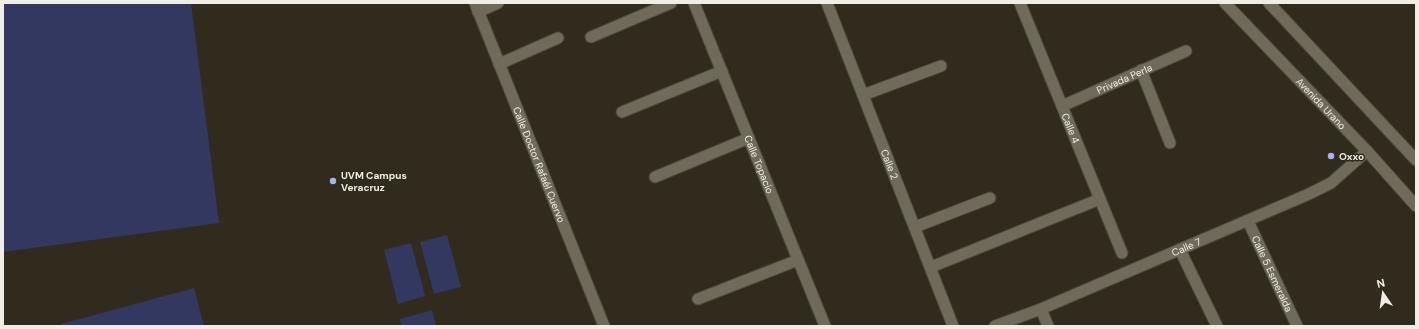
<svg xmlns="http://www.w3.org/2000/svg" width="1419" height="329" viewBox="0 0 1419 329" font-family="'DM Sans',sans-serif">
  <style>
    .green { fill: #333861 }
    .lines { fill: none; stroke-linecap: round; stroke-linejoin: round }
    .minor-casing { stroke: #4c483c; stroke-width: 13 }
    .secondary-casing { stroke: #4c483c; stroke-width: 13 }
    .minor { stroke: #6f6a5a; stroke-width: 11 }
    .secondary { stroke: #6f6a5a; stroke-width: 11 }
    .poi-dot { fill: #a6b1fc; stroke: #302b1d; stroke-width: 1.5 }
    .labels { text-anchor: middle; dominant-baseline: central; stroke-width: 3; stroke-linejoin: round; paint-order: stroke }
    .street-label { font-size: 10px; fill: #f0ede4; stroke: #302b1d }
    .poi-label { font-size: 10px; font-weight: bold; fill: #f0ede4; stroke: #302b1d; text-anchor: start }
  </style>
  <rect width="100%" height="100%" fill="#302b1d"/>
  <g class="green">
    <path d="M 3,3 L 191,3 L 219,223 L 3,252 Z"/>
    <path d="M 447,235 L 461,287 L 434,294 L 420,242 Z"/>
    <path d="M 411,243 L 425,296 L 398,304 L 384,250 Z"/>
    <path d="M 194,288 L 204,326 L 62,326 L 61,324 Z"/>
    <path d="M 432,310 L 436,326 L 401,326 L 400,319 Z"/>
  </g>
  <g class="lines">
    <g class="minor-casing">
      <g id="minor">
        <path id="s1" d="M 475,3 L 604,326"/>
        <path id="s2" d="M 694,3 L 825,326"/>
        <path id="s3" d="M 827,3 L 953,326"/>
        <path id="s4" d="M 1020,3 L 1122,253"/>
        <path d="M 478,12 L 498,3"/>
        <path d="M 591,37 L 671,3"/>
        <path d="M 499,64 L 558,38"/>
        <path d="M 1141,70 L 1170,143"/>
        <path d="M 863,95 L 941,66"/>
        <path id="s5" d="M 1062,106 L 1186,51"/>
        <path d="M 622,112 L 722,71"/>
        <path d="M 655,177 L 749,138"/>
        <path id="s6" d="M 1248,221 L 1297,326"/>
        <path d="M 915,227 L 990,198"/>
        <path d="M 1180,250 L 1217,326"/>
        <path d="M 931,267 L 1100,199"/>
        <path d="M 698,299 L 798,260"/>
        <path d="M 1041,309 L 1048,326"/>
        <path id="s7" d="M 995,326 L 1041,309 L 1309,194 L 1331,183 L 1367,151"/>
      </g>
    </g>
    <g class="secondary-casing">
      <g id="secondary">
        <path id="s8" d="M 1225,3 L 1367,151 L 1416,206"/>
        <path d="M 1269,3 L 1416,160"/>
      </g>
    </g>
    <use href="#minor" class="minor"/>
    <use href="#secondary" class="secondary"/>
  </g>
  <g class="poi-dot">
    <circle cx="1331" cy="156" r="4"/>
    <circle cx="333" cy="181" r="4"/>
  </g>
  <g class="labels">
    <g class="street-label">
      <text stroke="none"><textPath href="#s5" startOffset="68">Privada Perla</textPath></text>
      <text stroke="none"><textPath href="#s8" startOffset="139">Avenida Urano</textPath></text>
      <text stroke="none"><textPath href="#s4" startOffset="135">Calle 4</textPath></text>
      <text stroke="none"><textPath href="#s2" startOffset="174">Calle Topacio</textPath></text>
      <text stroke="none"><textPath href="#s3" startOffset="173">Calle 2</textPath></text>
      <text stroke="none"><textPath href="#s1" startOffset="174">Calle Doctor Rafaél Cuervo</textPath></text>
      <text stroke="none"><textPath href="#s7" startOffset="207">Calle 7</textPath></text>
      <text stroke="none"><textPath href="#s6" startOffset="58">Calle 5 Esmeralda</textPath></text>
    </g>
    <g class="poi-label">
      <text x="1339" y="156">Oxxo</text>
      <text x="341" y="175">UVM Campus<tspan x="341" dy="12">Veracruz</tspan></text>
    </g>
  </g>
  <rect width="1419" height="329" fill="none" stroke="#f0ede4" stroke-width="8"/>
  <g transform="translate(1383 293) rotate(347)" stroke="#302b1d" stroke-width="3" paint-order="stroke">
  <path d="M0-3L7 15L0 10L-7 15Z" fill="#f0ede4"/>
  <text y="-6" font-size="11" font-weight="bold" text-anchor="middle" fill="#f0ede4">N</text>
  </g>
</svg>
